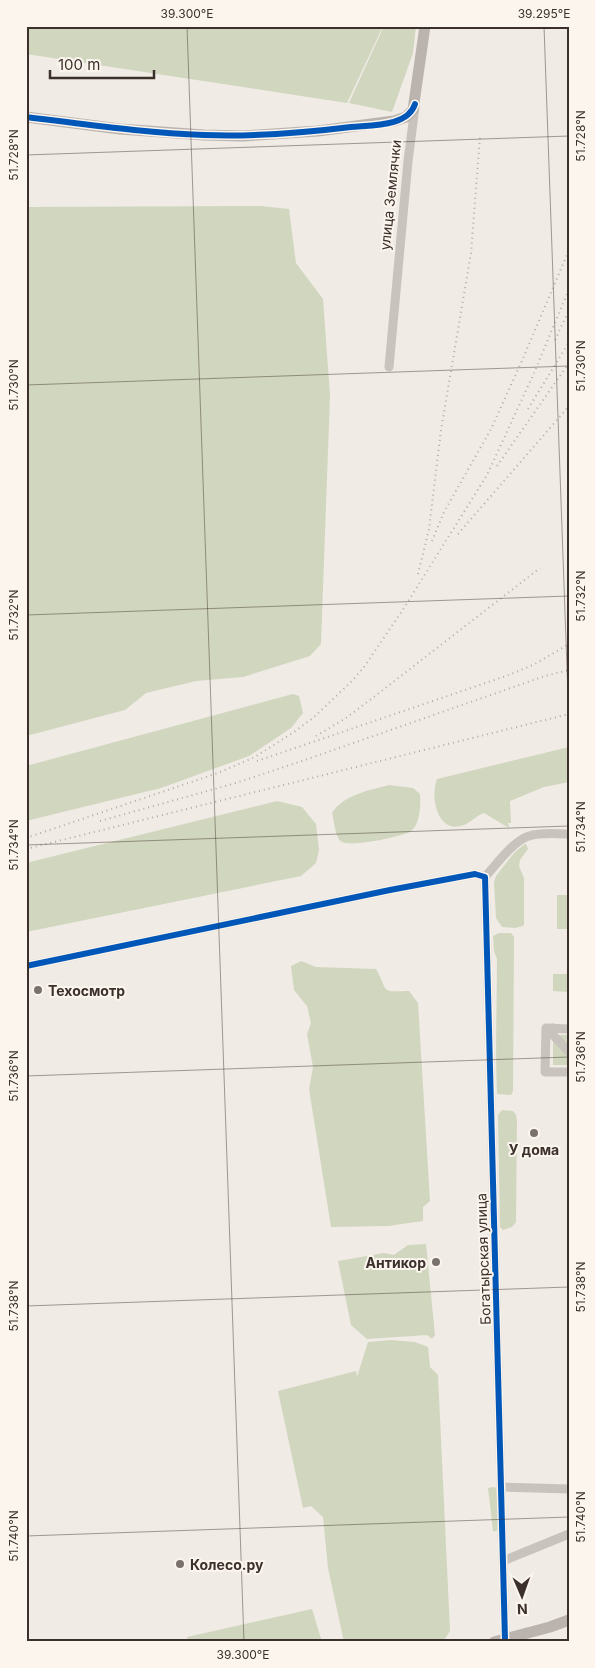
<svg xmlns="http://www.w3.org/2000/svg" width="595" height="1668" viewBox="0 0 595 1668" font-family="Inter,sans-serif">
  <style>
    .green { fill: #d1d6bf }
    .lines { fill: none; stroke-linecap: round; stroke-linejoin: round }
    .street { stroke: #c9c3be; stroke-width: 9 }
    .secondary { stroke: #bab3ae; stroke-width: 11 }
    .rail { stroke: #b1aca8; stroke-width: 2; stroke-dasharray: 1 4; stroke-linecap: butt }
    .cycleway-casing { stroke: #fbf5ee; stroke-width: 9 }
    .cycleway { stroke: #0057b8; stroke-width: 6 }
    .ticks { fill: none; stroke: #3b302b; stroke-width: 1; stroke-opacity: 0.45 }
    .poi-dot { fill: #7a716c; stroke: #fbf5ee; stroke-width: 2 }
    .labels { text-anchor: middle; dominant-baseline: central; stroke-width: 4; stroke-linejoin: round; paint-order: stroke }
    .street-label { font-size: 14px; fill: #3b302b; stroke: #fbf5ee }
    .poi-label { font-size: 14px; font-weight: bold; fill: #3b302b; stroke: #fbf5ee; text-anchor: start }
    .neatline { fill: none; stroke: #3b302b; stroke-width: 2 }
    .ticks-label { font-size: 12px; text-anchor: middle; fill: #3b302b }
  </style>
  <rect width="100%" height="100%" fill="#f0ebe5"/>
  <g class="green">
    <path d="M 26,26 L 383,26 L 347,103 L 26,54 Z"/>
    <path d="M 384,26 L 416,26 L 413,53 L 392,112 L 349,103 Z"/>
    <path d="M 261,206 L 289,209 L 296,263 L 323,299 L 330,395 L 321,644 L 310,656 L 243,677 L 196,681 L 146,693 L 125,710 L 26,736 L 26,207 Z"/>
    <path d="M 293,694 L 299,696 L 303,713 L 291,728 L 249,756 L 161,788 L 26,821 L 26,766 Z"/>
    <path d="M 569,747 L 569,782 L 544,787 L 510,801 L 511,823 L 508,823 L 509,828 L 484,813 C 477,815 471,822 464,825 C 437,835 430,797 437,779 Z"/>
    <path d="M 389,785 L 413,788 L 420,794 C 421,804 420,825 411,831 C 402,837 351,847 342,842 C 335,838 334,820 332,813 C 343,795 370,790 389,785 Z"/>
    <path d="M 277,801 L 302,807 L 316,824 L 319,850 L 316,863 L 301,876 L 26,932 L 26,863 Z"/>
    <path d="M 525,844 L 526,844 L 528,849 L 520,860 L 519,866 L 524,878 L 524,924 L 523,926 L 515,928 L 502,927 L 496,918 L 494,882 L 496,876 L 515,852 Z"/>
    <rect x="557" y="895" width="12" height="34"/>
    <path d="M 499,933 L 511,933 L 514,937 L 513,1091 L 511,1095 L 497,1094 C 495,1049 497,1004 497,959 L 494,951 L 493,936 Z"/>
    <path d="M 301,961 L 316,967 L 376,969 C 389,992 379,992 409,991 L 418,1003 L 430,1201 L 423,1207 L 423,1221 L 388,1226 L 331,1227 L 309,1089 L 313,1067 L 307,1034 L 311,1023 L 307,1006 L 294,990 L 291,966 Z"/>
    <path d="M 553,974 L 569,974 L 569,992 L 553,991 Z"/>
    <rect x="553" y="1035" width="16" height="30"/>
    <path d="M 502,1110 L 513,1111 L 516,1115 L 517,1121 L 516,1222 L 512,1227 L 503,1230 L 500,1227 L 498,1115 Z"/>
    <path d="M 426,1244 L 435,1335 L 432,1339 L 427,1335 L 367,1339 L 351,1325 L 338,1261 L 384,1253 L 394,1255 L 408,1245 Z"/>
    <path d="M 391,1340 L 415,1342 L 428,1347 L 430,1367 L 438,1375 L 450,1631 L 443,1642 L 344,1642 L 328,1568 L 323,1517 L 311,1506 L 303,1508 L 278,1391 L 356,1371 L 357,1377 L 368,1342 Z"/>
    <path d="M 493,1487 L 497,1488 L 498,1529 L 496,1531 L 493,1531 L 488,1488 Z"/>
    <path d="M 312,1609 L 322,1642 L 188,1642 L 187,1637 Z"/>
  </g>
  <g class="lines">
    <g class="street">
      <path d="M 389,367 L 408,161 L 415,107"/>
      <path d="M 485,877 L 505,1640"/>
      <path d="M 485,877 C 496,865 513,841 529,836 C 541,832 556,834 569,834"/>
      <path d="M 26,966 L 390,890 L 475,874 L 485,877"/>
      <path d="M 553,1028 L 553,1035 L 569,1052"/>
      <path d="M 569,1029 L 546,1028 L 545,1072 L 569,1072"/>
      <path d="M 501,1487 L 569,1489"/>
      <path d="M 503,1561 L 569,1534"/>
    </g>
    <g class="secondary">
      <path d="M 26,117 L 120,129 L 204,135 L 243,136 L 318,131 L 394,121 L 406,117 L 413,110 L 425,26"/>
      <path d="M 494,1642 L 550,1627 L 569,1620"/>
    </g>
    <g class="rail">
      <path d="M 555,340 L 569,310"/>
      <path d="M 528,409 L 569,342"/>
      <path d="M 497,466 L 569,363"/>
      <path d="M 458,534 L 569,406"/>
      <path d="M 432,541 L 444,512 L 491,429 L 521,363 L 569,250"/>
      <path d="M 418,574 L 429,529 L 441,430 L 471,253 L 480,137"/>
      <path d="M 316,736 L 346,718 L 379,693 L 540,568"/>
      <path d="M 257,761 L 509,675 L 535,664 L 569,644"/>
      <path d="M 100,821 L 236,783 L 302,761 L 545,676 L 569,670"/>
      <path d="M 26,838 L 218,773 L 255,757 L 294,732 L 313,718 L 352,681 L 364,667 L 404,608 L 487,475 L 534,373 L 569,289"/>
      <path d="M 26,849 L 569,714"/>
    </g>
    <g class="cycleway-casing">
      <g id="cycleway">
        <path d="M 26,117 C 85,124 144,133 204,135 C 253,137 302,133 351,127 C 371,125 408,127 415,104"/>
        <path d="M 26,966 L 390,890 L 475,874 L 485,877 L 505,1640"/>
      </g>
    </g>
    <use href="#cycleway" class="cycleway"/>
  </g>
  <path class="ticks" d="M 187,26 L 244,1642M 544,26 L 569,724M 26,155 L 569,136M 26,385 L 569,366M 26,615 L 569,596M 26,845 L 569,826M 26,1076 L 569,1057M 26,1306 L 569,1287M 26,1536 L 569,1517"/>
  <g class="poi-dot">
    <circle cx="38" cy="990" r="5"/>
    <circle cx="534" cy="1133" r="5"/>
    <circle cx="436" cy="1262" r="5"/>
    <circle cx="180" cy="1564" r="5"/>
  </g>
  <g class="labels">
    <g class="street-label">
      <text transform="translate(390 195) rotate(-84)">улица Землячки</text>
      <text transform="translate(483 1259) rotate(-92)">Богатырская улица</text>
    </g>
    <g class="poi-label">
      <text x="48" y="990">Техосмотр</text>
      <text x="534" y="1149" text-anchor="middle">У дома</text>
      <text x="426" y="1262" text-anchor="end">Антикор</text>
      <text x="190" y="1564">Колесо.ру</text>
    </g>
  </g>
  <rect width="595" height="1668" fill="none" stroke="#fbf5ee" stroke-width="55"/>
  <g transform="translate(522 1596) rotate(178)" stroke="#fbf5ee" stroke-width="4" paint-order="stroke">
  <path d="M0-4L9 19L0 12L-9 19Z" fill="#3b302b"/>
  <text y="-8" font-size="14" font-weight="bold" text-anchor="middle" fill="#3b302b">N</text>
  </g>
  <path d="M50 70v8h104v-8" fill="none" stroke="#3b302b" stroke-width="2.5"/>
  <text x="58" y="70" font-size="15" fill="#3b302b" stroke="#fbf5ee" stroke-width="4" paint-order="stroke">100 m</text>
  <rect x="28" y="28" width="540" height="1612" class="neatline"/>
  <g class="ticks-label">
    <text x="187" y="18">39.300°E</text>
    <text x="544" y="18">39.295°E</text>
    <text transform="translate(581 136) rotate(-90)" y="4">51.728°N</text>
    <text transform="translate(14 155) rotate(-90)" y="4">51.728°N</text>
    <text transform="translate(581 366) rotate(-90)" y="4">51.730°N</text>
    <text transform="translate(14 385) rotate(-90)" y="4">51.730°N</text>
    <text transform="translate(581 596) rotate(-90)" y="4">51.732°N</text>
    <text transform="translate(14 615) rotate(-90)" y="4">51.732°N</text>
    <text transform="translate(581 827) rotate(-90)" y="4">51.734°N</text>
    <text transform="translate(14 845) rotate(-90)" y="4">51.734°N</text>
    <text transform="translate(581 1057) rotate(-90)" y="4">51.736°N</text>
    <text transform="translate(14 1076) rotate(-90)" y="4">51.736°N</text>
    <text transform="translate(581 1287) rotate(-90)" y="4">51.738°N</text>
    <text transform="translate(14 1306) rotate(-90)" y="4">51.738°N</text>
    <text transform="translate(581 1517) rotate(-90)" y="4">51.740°N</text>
    <text transform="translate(14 1536) rotate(-90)" y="4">51.740°N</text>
    <text x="243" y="1659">39.300°E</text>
  </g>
</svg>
